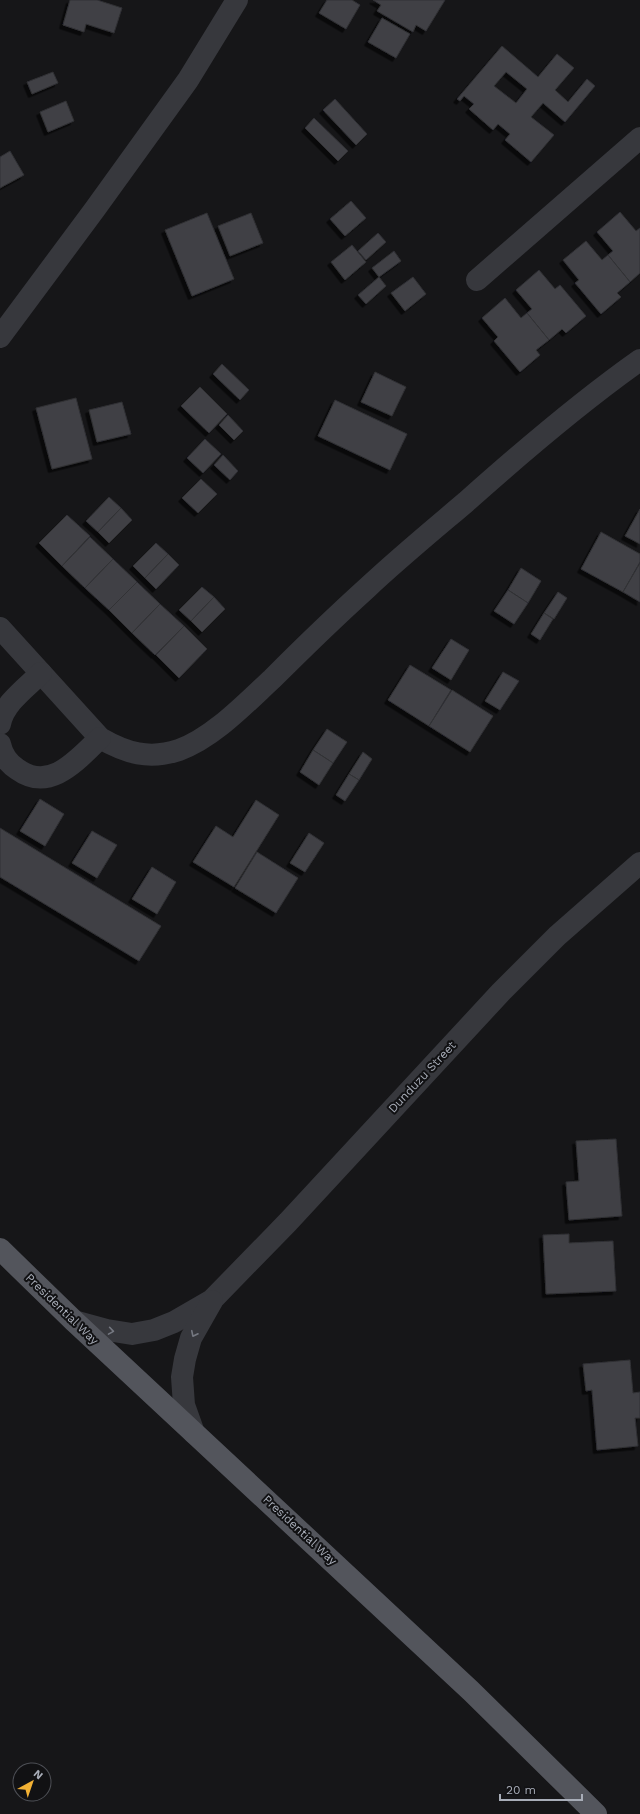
<svg xmlns="http://www.w3.org/2000/svg" width="640" height="1814" viewBox="0 0 640 1814" font-family="'Work Sans',sans-serif">
  <style>
    .building { fill: #404145; stroke: #303034; fill-rule: evenodd; filter: url(#shadow) }
    .lines { fill: none; stroke-linecap: round; stroke-linejoin: round }
    .minor { stroke: #37383d; stroke-width: 22 }
    .major { stroke: #53555c; stroke-width: 22 }
    .oneway { stroke: #757881 }
    .labels { text-anchor: middle; dominant-baseline: central; stroke-width: 4; stroke-linejoin: round; paint-order: stroke }
    .street-label { font-size: 12px; fill: #a8adb8; stroke: #111113 }
  </style>
  <defs>
    <filter id="shadow"><feDropShadow dx="-3.5" dy="3.5" stdDeviation="0" flood-color="#0009"/></filter>
  </defs>
  <rect width="100%" height="100%" fill="#161618"/>
  <g class="building">
    <path d="M 70,0 L 97,0 L 122,8 L 114,33 L 86,24 L 84,32 L 63,25 Z"/>
    <path d="M 327,0 L 352,0 L 360,5 L 346,29 L 319,13 Z"/>
    <path d="M 373,0 L 445,0 L 426,31 L 416,25 L 413,32 L 377,11 L 381,5 Z"/>
    <path d="M 382,18 L 410,34 L 396,58 L 368,42 Z"/>
    <path d="M 502,46 L 538,77 L 557,54 L 574,68 L 555,90 L 568,102 L 587,79 L 595,86 L 565,122 L 543,103 L 531,117 L 554,135 L 531,162 L 505,140 L 510,134 L 498,124 L 493,130 L 469,109 L 474,104 L 464,96 L 460,101 L 457,99 ZM 506,72 L 527,89 L 516,103 L 494,86 Z"/>
    <path d="M 53,72 L 58,83 L 32,94 L 27,82 Z"/>
    <path d="M 335,99 L 367,134 L 356,145 L 323,110 Z"/>
    <path d="M 66,101 L 74,121 L 48,132 L 40,112 Z"/>
    <path d="M 314,118 L 348,151 L 338,161 L 305,128 Z"/>
    <path d="M 10,151 L 24,175 L 0,188 L 0,157 Z"/>
    <path d="M 351,201 L 366,218 L 345,236 L 330,219 Z"/>
    <path d="M 620,212 L 636,231 L 640,228 L 640,273 L 630,282 L 608,255 L 613,251 L 597,232 Z"/>
    <path d="M 207,213 L 234,279 L 192,296 L 165,230 Z"/>
    <path d="M 251,213 L 263,243 L 230,256 L 218,226 Z"/>
    <path d="M 378,233 L 386,242 L 366,260 L 358,251 Z"/>
    <path d="M 586,241 L 602,260 L 608,255 L 630,282 L 617,293 L 621,297 L 601,314 L 575,283 L 579,280 L 563,260 Z"/>
    <path d="M 352,245 L 366,262 L 345,280 L 331,262 Z"/>
    <path d="M 394,251 L 401,261 L 379,277 L 372,268 Z"/>
    <path d="M 539,270 L 555,289 L 560,285 L 586,316 L 566,333 L 562,329 L 549,340 L 527,313 L 532,309 L 516,290 Z"/>
    <path d="M 379,277 L 386,286 L 366,304 L 358,295 Z"/>
    <path d="M 413,277 L 426,294 L 405,311 L 391,293 Z"/>
    <path d="M 505,298 L 521,318 L 527,313 L 549,340 L 536,350 L 540,355 L 520,372 L 494,341 L 498,337 L 482,318 Z"/>
    <path d="M 222,364 L 249,390 L 240,400 L 213,374 Z"/>
    <path d="M 375,372 L 406,387 L 392,416 L 361,402 Z"/>
    <path d="M 200,387 L 227,414 L 209,433 L 181,406 Z"/>
    <path d="M 76,398 L 92,459 L 52,469 L 36,408 Z"/>
    <path d="M 335,400 L 407,434 L 390,470 L 318,436 Z"/>
    <path d="M 122,402 L 131,434 L 97,442 L 89,410 Z"/>
    <path d="M 228,415 L 243,431 L 234,440 L 219,425 Z"/>
    <path d="M 205,439 L 221,454 L 203,473 L 187,458 Z"/>
    <path d="M 223,455 L 238,471 L 230,480 L 214,465 Z"/>
    <path d="M 201,479 L 217,494 L 198,513 L 182,498 Z"/>
    <path d="M 109,497 L 121,508 L 98,532 L 86,521 Z"/>
    <path d="M 121,508 L 132,520 L 109,543 L 98,532 Z"/>
    <path d="M 640,509 L 640,544 L 625,536 Z"/>
    <path d="M 67,515 L 90,536 L 62,566 L 39,543 Z"/>
    <path d="M 601,532 L 640,554 L 640,562 L 623,592 L 581,569 Z"/>
    <path d="M 90,537 L 113,559 L 85,588 L 62,566 Z"/>
    <path d="M 156,543 L 168,554 L 145,578 L 133,566 Z"/>
    <path d="M 168,554 L 179,565 L 156,589 L 145,578 Z"/>
    <path d="M 113,559 L 137,582 L 109,610 L 85,588 Z"/>
    <path d="M 640,563 L 640,602 L 623,592 Z"/>
    <path d="M 521,568 L 541,581 L 528,603 L 508,590 Z"/>
    <path d="M 137,582 L 160,604 L 132,633 L 109,610 Z"/>
    <path d="M 202,587 L 214,597 L 191,621 L 179,610 Z"/>
    <path d="M 508,590 L 528,603 L 514,624 L 494,611 Z"/>
    <path d="M 558,592 L 567,598 L 554,619 L 544,613 Z"/>
    <path d="M 214,597 L 225,609 L 202,632 L 191,621 Z"/>
    <path d="M 160,604 L 184,626 L 155,655 L 132,633 Z"/>
    <path d="M 544,613 L 553,619 L 540,640 L 531,634 Z"/>
    <path d="M 184,626 L 207,649 L 179,678 L 156,655 Z"/>
    <path d="M 451,639 L 469,650 L 451,680 L 432,668 Z"/>
    <path d="M 410,665 L 451,690 L 429,726 L 388,700 Z"/>
    <path d="M 503,672 L 519,681 L 500,710 L 485,701 Z"/>
    <path d="M 452,690 L 493,716 L 470,752 L 429,726 Z"/>
    <path d="M 327,729 L 347,742 L 333,763 L 313,750 Z"/>
    <path d="M 313,750 L 333,763 L 319,785 L 300,772 Z"/>
    <path d="M 363,752 L 372,759 L 359,780 L 349,774 Z"/>
    <path d="M 349,774 L 359,780 L 345,801 L 336,795 Z"/>
    <path d="M 40,799 L 64,814 L 45,846 L 20,831 Z"/>
    <path d="M 256,800 L 279,815 L 234,887 L 193,862 L 216,826 L 233,837 Z"/>
    <path d="M 0,828 L 161,926 L 139,961 L 0,877 Z"/>
    <path d="M 92,831 L 117,845 L 97,878 L 72,863 Z"/>
    <path d="M 309,833 L 324,843 L 305,872 L 290,863 Z"/>
    <path d="M 257,852 L 298,878 L 276,913 L 235,888 Z"/>
    <path d="M 152,867 L 176,882 L 157,914 L 132,899 Z"/>
    <path d="M 616,1139 L 622,1216 L 569,1220 L 566,1182 L 579,1181 L 576,1141 Z"/>
    <path d="M 569,1234 L 569,1243 L 613,1241 L 616,1291 L 546,1294 L 543,1235 Z"/>
    <path d="M 630,1360 L 633,1393 L 640,1392 L 640,1418 L 635,1418 L 638,1446 L 597,1450 L 592,1390 L 586,1391 L 583,1364 Z"/>
  </g>
  <g class="lines">
    <g class="minor">
      <path d="M 477,280 L 640,138"/>
      <path d="M 0,337 L 95,209 L 188,80 L 237,0"/>
      <path d="M 0,628 L 100,738 C 126,753 149,760 179,750 C 213,738 246,703 272,679 C 303,648 335,617 367,588 C 399,558 433,530 466,502 C 522,452 579,403 640,360"/>
      <path d="M 0,724 C 4,703 26,688 41,673"/>
      <path d="M 0,744 C 2,754 8,763 17,769 C 50,793 77,760 100,738"/>
      <path d="M 74,1321 L 107,1330 L 132,1334 L 154,1330 L 174,1322 L 212,1300 L 288,1222 L 501,992 L 557,936 L 640,863"/>
      <path d="M 194,1433 L 184,1405 L 182,1377 L 185,1359 L 191,1338 L 212,1301"/>
    </g>
    <path class="major" d="M 0,1249 L 74,1321 L 471,1691 L 596,1814"/>
  </g>
  <defs><path id="oneway-chevron" d="M-2-3.5L2.5 0L-2 3.5" fill="none" stroke-width="1.6" stroke-linecap="round" stroke-linejoin="round"/></defs>
  <g class="oneway">
    <use href="#oneway-chevron" transform="translate(111 1331) rotate(9)"/>
    <use href="#oneway-chevron" transform="translate(194 1334) rotate(116)"/>
  </g>
  <g class="labels">
    <g class="street-label">
      <text transform="translate(422 1077) rotate(-47)">Dunduzu Street</text>
      <text transform="translate(62 1309) rotate(44)">Presidential Way</text>
      <text transform="translate(300 1530) rotate(43)">Presidential Way</text>
    </g>
  </g>
  <g transform="translate(32 1782) rotate(40)"><circle r="19" fill="#111113" stroke="#4d4f55"/>
  <path d="M0-3L7 15L0 10L-7 15Z" fill="#f2b134"/>
  <text y="-6" font-size="11" font-weight="bold" text-anchor="middle" fill="#a8adb8">N</text>
  </g>
  <path d="M500 1794v6h82v-6" fill="none" stroke="#a8adb8" stroke-width="2"/>
  <text x="506" y="1794" font-size="12" fill="#a8adb8" stroke="#111113" stroke-width="3" paint-order="stroke">20 m</text>
</svg>
